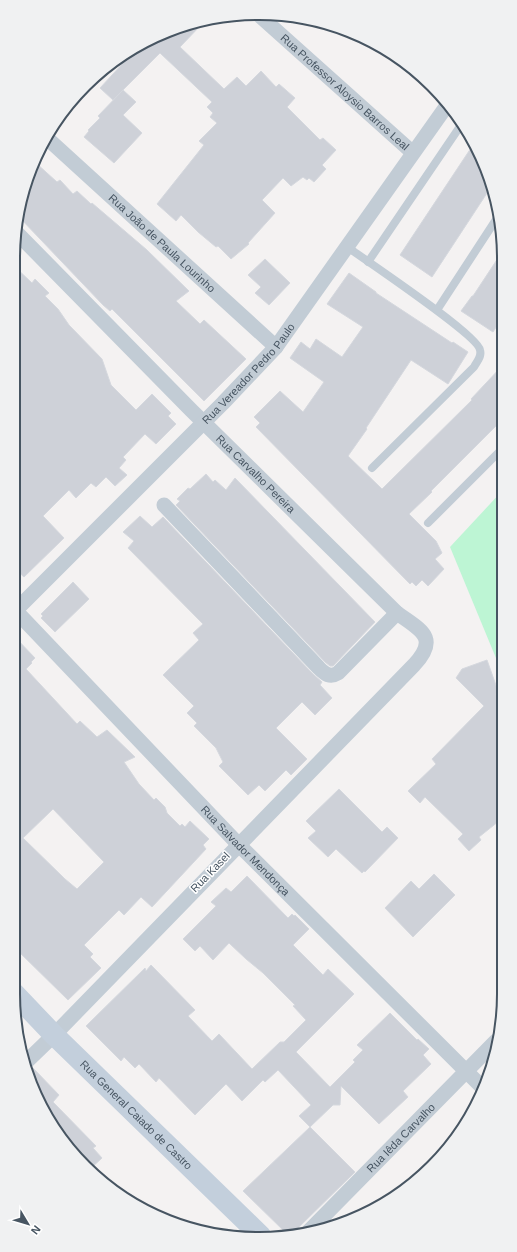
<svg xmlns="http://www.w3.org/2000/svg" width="517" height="1252" viewBox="0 0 517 1252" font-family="Helvetica,sans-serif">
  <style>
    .green { fill: #bdf5d4 }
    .building { fill: #ced1d8; stroke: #d5d8de; fill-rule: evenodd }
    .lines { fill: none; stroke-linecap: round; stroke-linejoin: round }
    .lane { stroke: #c2ccd5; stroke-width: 8 }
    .street { stroke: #c2ccd5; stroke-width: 15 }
    .secondary { stroke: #c3cfdc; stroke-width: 21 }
    .labels { text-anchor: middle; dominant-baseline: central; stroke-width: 3; stroke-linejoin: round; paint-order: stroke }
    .street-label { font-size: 11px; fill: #475562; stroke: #fff }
    .rim { fill: none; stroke: #475562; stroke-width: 2 }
  </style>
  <rect width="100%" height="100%" fill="#f4f2f2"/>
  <path class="green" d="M 503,490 L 503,675 L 450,547 Z"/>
  <g class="building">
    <path d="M 201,25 L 180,47 L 224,89 L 237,77 L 246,86 L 261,71 L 276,87 L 279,84 L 295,98 L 287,107 L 320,140 L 323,138 L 336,150 L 322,165 L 326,169 L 314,182 L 309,178 L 307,180 L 303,177 L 291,186 L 283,178 L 262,200 L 275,213 L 248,243 L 249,244 L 231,259 L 218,246 L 216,247 L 198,232 L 181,215 L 176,221 L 157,204 L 204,145 L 199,141 L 217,123 L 210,117 L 213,113 L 207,107 L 212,102 L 160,53 L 113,100 L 100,88 L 137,48 L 150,38 Z"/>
    <path d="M 123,90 L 136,102 L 123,115 L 142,133 L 114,163 L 84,137 L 89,131 L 88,130 L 100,118 L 98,116 Z"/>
    <path d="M 473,145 L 485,164 L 491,187 L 432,277 L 400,255 Z"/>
    <path d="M 36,163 L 57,182 L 60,180 L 73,194 L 77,191 L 91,204 L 92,203 L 147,250 L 189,291 L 176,301 L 200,324 L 204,320 L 246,359 L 204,401 L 112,309 L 110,311 L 103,305 L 20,218 L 26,180 Z"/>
    <path d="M 502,252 L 502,318 L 493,332 L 461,311 L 472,296 L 473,296 Z"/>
    <path d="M 265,259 L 290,283 L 269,305 L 255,293 L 261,287 L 248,275 Z"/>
    <path d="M 13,265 L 32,283 L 35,279 L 49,293 L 45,296 L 58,309 L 69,325 L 102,359 L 111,385 L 136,410 L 152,394 L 171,413 L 168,416 L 176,424 L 156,444 L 145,434 L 123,457 L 126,460 L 119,468 L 127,475 L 115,486 L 106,477 L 96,487 L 91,483 L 76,498 L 69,490 L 43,516 L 64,538 L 24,577 L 13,567 Z"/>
    <path d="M 349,273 L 376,292 L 376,293 L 452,343 L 453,342 L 468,352 L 448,384 L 411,360 L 366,428 L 367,429 L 348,456 L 382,489 L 472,400 L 471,399 L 502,366 L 502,420 L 431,491 L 432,492 L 409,514 L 436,541 L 442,553 L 435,559 L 444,569 L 428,586 L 422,580 L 416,586 L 412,582 L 410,584 L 256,427 L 260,423 L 254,417 L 280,391 L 303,412 L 324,382 L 290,358 L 301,342 L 310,349 L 316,339 L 342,357 L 363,327 L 327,304 Z"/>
    <path d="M 206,474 L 213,482 L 215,480 L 226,490 L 235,478 L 375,622 L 333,666 L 330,666 L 325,662 L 176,505 L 180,501 L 177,499 L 188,488 L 190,489 Z"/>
    <path d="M 140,516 L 152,527 L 163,517 L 313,674 L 322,682 L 320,685 L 332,698 L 315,715 L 302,702 L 276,728 L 307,759 L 291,775 L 286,770 L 265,791 L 259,785 L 248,795 L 219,766 L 223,762 L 216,748 L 194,726 L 197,723 L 187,713 L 194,706 L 163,675 L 199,640 L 193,633 L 203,624 L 128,548 L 134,541 L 123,532 Z"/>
    <path d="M 73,582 L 89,599 L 55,632 L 41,618 L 43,616 L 41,614 Z"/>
    <path d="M 13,635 L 35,658 L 31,662 L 32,663 L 26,669 L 77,724 L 80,721 L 97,737 L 107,730 L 135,757 L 124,762 L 139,784 L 154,800 L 156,798 L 165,807 L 167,813 L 180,826 L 182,824 L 185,827 L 190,821 L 209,839 L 203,845 L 206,849 L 152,907 L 141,897 L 124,915 L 119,910 L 84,945 L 93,954 L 90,957 L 101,968 L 68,1000 L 13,946 ZM 53,809 L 104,862 L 77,889 L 65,879 L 23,838 Z"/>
    <path d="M 487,660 L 498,691 L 496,694 L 503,714 L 503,749 L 497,756 L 503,762 L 504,817 L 479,837 L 481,840 L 469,851 L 458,839 L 463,834 L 425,797 L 420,803 L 408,791 L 436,764 L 432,759 L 484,706 L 456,678 L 462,669 Z"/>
    <path d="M 339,789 L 382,832 L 387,827 L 398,838 L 365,872 L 364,871 L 362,873 L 336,849 L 328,857 L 308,838 L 316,831 L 306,821 Z"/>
    <path d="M 434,874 L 455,895 L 413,937 L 385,908 L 411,881 L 419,889 Z"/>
    <path d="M 247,876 L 288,918 L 292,914 L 294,916 L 295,915 L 309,929 L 293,945 L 323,975 L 328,969 L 354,994 L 296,1052 L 330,1087 L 355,1062 L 353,1060 L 363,1050 L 357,1045 L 390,1013 L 417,1040 L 418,1039 L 429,1049 L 423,1055 L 431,1064 L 403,1091 L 408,1097 L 379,1124 L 341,1086 L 340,1105 L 333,1105 L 310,1127 L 355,1172 L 296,1230 L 290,1235 L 288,1235 L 243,1191 L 310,1127 L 299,1116 L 311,1105 L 278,1070 L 265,1082 L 263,1080 L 242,1101 L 226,1084 L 195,1115 L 159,1078 L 156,1082 L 139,1064 L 135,1068 L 124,1057 L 121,1061 L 86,1026 L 145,968 L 146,971 L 151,965 L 195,1010 L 188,1016 L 212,1041 L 219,1034 L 252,1069 L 280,1042 L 284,1042 L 306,1020 L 293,1006 L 295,1005 L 263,973 L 246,959 L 229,943 L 213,960 L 200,946 L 195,951 L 183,939 L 216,906 L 211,902 L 226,888 L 231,892 Z"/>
    <path d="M 33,1068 L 59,1095 L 53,1102 L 96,1146 L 93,1148 L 102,1158 L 90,1169 L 74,1155 L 26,1073 Z"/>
  </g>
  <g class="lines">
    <g class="lane">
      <path d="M 346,246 C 365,260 478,335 480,350 C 482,357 477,361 474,367 L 372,468"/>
      <path d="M 368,262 L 461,125"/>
      <path d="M 437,310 L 499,215"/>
      <path d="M 428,523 L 502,449"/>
    </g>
    <g class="street">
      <path id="s1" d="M 260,16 L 412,152"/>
      <path id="s2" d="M 49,140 L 276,347"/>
      <path id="s3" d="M 17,233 L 191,410 L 397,613 C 420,630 440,637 414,665 L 54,1035 L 25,1063"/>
      <path d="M 164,505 L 319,668 C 325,674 330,678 338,673 L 397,613"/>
      <path id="s4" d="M 13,608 L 238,844 L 483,1088"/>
      <path id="s5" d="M 13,613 L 223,403 L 276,347 L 448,104"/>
      <path id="s6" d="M 306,1234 L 496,1041"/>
    </g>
    <path class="secondary" id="s7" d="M 13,992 L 54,1035 L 261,1236"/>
  </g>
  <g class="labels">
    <g class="street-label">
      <text stroke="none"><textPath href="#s1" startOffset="114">Rua Professor Aloysio Barros Leal</textPath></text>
      <text stroke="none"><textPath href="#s2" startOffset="153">Rua João de Paula Lourinho</textPath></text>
      <text stroke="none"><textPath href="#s5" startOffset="336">Rua Vereador Pedro Paulo</textPath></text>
      <text stroke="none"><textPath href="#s3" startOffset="339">Rua Carvalho Pereira</textPath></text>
      <text stroke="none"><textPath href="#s4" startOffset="336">Rua Salvador Mendonça</textPath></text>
      <text transform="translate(210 872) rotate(-46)">Rua Kasel</text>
      <text stroke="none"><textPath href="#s7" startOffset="174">Rua General Caiado de Castro</textPath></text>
      <text stroke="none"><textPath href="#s6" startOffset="135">Rua Iêda Carvalho</textPath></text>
    </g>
  </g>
  <path d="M0 0H517V1252H0ZM258 20H259A238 238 0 0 1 497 258V994A238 238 0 0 1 259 1232H258A238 238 0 0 1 20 994V258A238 238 0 0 1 258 20Z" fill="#f0f1f2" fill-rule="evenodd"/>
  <path class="rim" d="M258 20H259A238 238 0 0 1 497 258V994A238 238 0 0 1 259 1232H258A238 238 0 0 1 20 994V258A238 238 0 0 1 258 20Z"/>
  <g transform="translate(28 1224) rotate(128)" stroke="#ffffff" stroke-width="3" paint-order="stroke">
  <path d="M0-3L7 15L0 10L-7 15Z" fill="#475562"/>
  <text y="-6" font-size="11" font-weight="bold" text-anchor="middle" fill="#475562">N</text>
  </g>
</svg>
